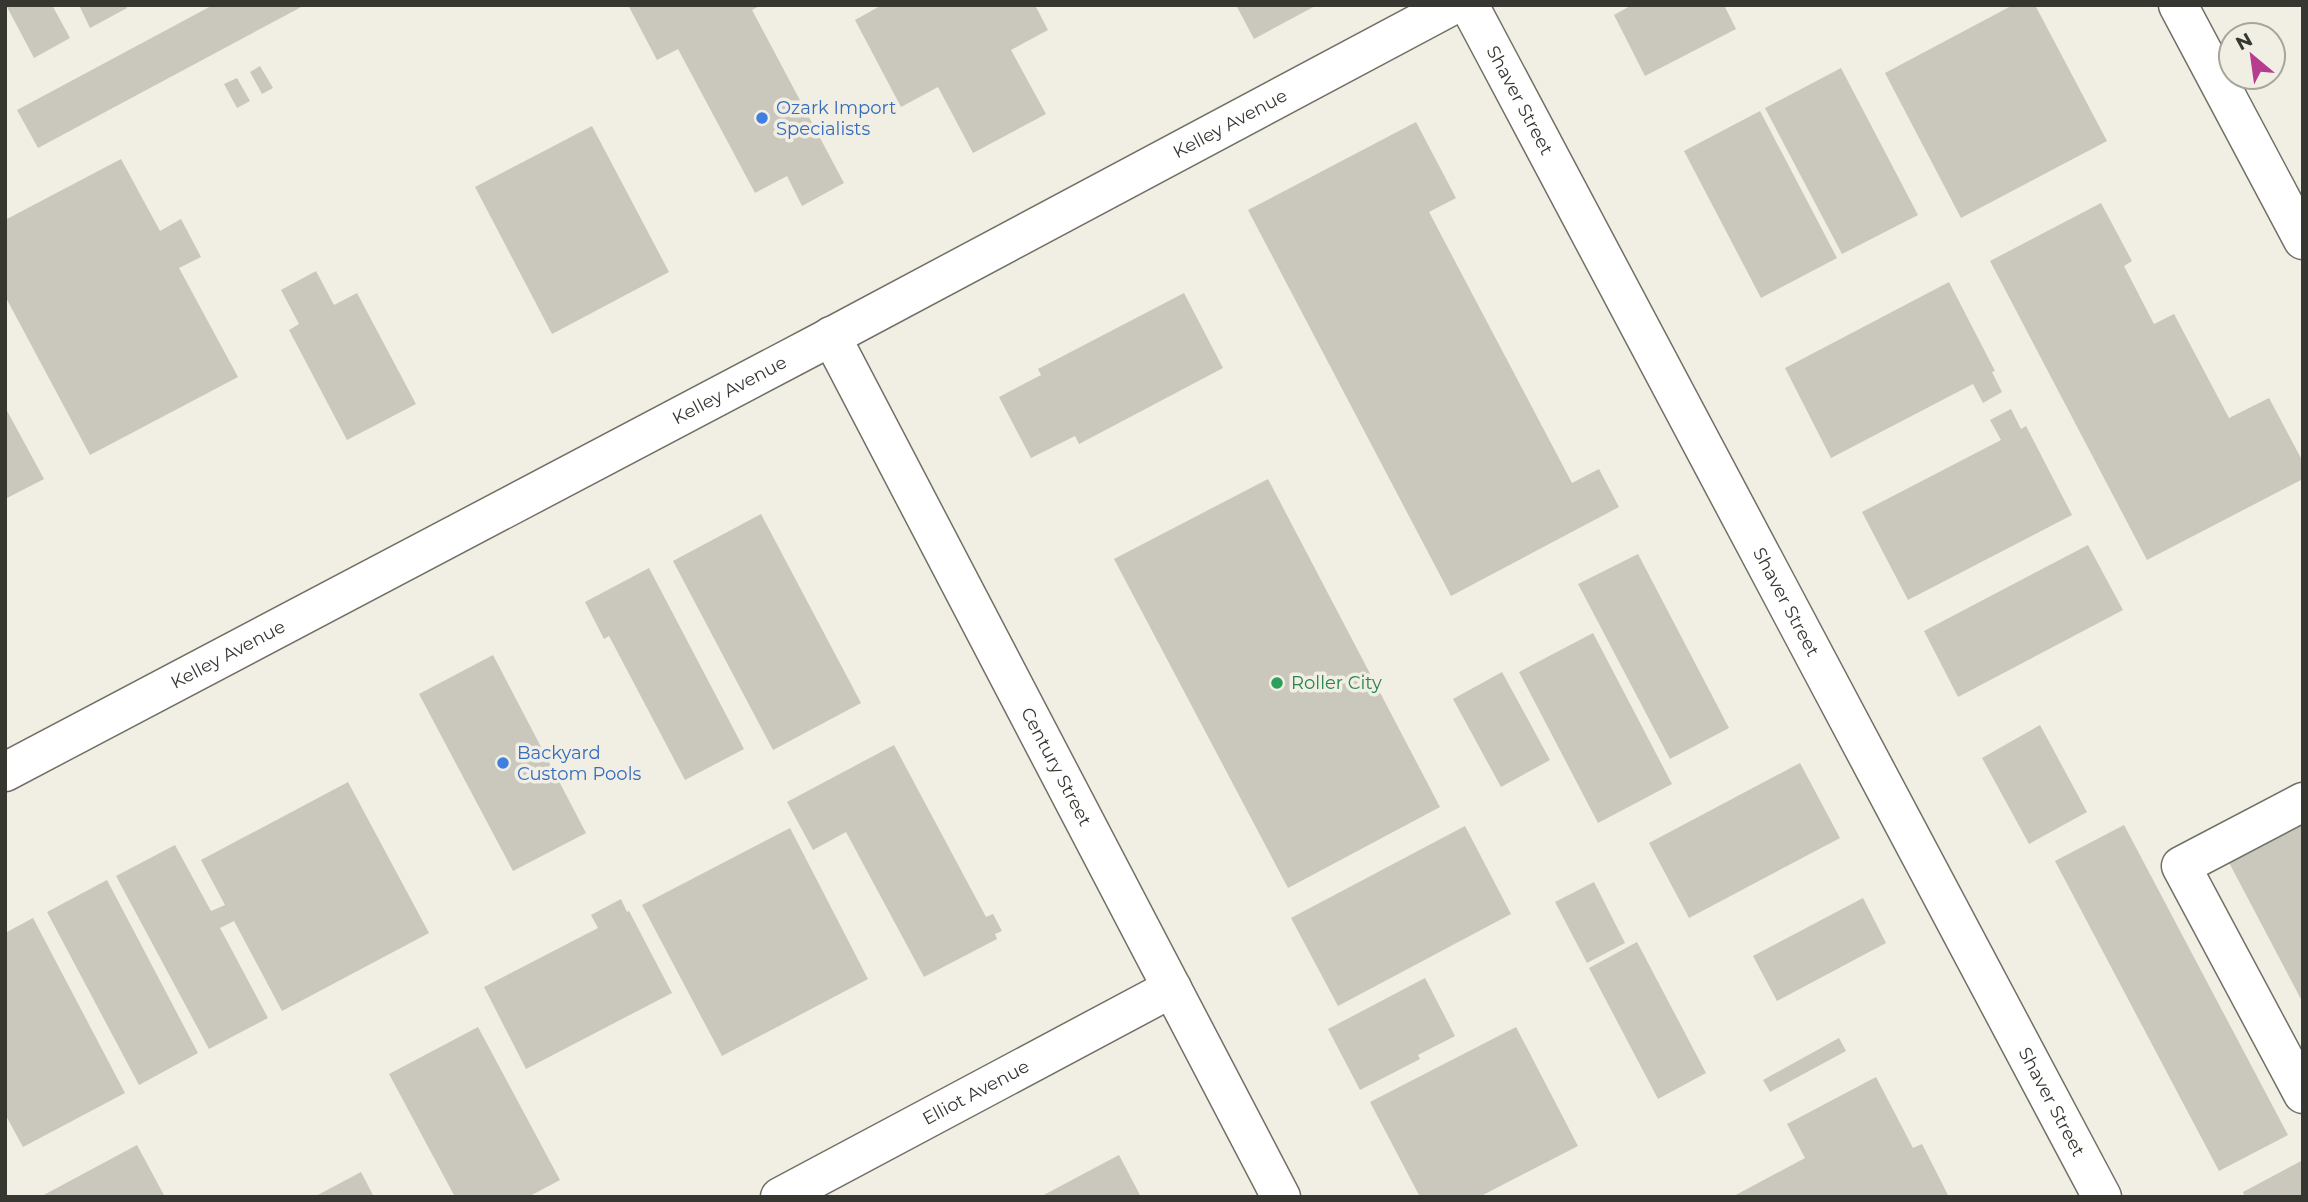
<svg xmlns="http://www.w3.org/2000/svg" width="2308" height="1202" viewBox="0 0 2308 1202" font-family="Montserrat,sans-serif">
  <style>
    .building { fill: #cac8bd }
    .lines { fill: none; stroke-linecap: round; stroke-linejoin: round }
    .minor-casing { stroke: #727066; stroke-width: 41 }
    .minor { stroke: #fff; stroke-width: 38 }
    .shop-dot { fill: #3f7fe0; stroke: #f1eee3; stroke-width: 2.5 }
    .leisure-dot { fill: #2e9e5b; stroke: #f1eee3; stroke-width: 2.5 }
    .labels { text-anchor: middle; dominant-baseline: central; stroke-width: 7; stroke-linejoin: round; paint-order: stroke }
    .street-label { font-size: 18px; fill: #373732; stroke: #f1eee3 }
    .shop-label { font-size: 18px; fill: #366cbe; stroke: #f1eee3; text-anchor: start }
    .leisure-label { font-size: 18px; fill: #27864d; stroke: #f1eee3; text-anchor: start }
  </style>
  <rect width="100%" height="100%" fill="#f1eee3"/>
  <g class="building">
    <path d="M 6,5 L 52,5 L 70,38 L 34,58 Z"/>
    <path d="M 79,5 L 125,5 L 127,8 L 90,28 Z"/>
    <path d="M 213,5 L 305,5 L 38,148 L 17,110 Z"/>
    <path d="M 628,5 L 761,5 L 752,10 L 844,183 L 802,206 L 787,176 L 755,193 L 678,49 L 657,60 Z"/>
    <path d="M 882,5 L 1035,5 L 1048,30 L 1011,50 L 1046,114 L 973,153 L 938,87 L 901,107 L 855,20 Z"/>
    <path d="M 1236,5 L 1317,5 L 1254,39 Z"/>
    <path d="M 1632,5 L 1724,5 L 1736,29 L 1645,76 L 1614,15 Z"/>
    <path d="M 2013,5 L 2035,5 L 2107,141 L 1961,218 L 1885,73 Z"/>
    <path d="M 260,66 L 273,88 L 262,94 L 250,72 Z"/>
    <path d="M 1841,68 L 1918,215 L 1842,254 L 1765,108 Z"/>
    <path d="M 237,78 L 250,101 L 237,108 L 224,84 Z"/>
    <path d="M 1760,111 L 1837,258 L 1761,298 L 1684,151 Z"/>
    <path d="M 1416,122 L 1456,198 L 1429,212 L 1572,483 L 1599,469 L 1619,507 L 1451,596 L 1248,210 Z"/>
    <path d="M 592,126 L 669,272 L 552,334 L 475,187 Z"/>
    <path d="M 121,159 L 160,231 L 181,219 L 201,257 L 179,268 L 238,377 L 90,455 L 5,296 L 5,220 Z"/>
    <path d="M 2101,203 L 2132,261 L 2124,266 L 2154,324 L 2174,314 L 2229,418 L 2269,398 L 2303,462 L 2303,479 L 2147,560 L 1990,261 Z"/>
    <path d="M 316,271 L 334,305 L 357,293 L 416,404 L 347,440 L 289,330 L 299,324 L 281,290 Z"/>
    <path d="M 1949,282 L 1995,371 L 1992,372 L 2002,392 L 1983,403 L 1973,384 L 1831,458 L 1785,368 Z"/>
    <path d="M 1184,293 L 1223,368 L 1079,444 L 1075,436 L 1031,458 L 999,397 L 1041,375 L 1038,369 Z"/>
    <path d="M 5,407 L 44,479 L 5,499 Z"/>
    <path d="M 2011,409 L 2021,429 L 2026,426 L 2072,515 L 1908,600 L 1862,512 L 2001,440 L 1990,420 Z"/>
    <path d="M 1268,479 L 1440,807 L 1288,888 L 1114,559 Z"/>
    <path d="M 761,514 L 861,703 L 773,750 L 673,561 Z"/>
    <path d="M 2088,545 L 2123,610 L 1958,697 L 1924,631 Z"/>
    <path d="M 1638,554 L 1729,728 L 1670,759 L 1578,584 Z"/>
    <path d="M 649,568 L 744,749 L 685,780 L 609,636 L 604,639 L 585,602 Z"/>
    <path d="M 1593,633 L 1672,784 L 1598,823 L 1519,672 Z"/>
    <path d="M 493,655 L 586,833 L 513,871 L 419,694 Z"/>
    <path d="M 1502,672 L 1550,760 L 1501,787 L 1453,699 Z"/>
    <path d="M 2040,725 L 2087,812 L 2029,844 L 1982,758 Z"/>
    <path d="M 894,745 L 986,917 L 993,914 L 1002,931 L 995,934 L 997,939 L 924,977 L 846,832 L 813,850 L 787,802 Z"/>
    <path d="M 1800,763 L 1840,838 L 1689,918 L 1649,843 Z"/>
    <path d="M 348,782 L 429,933 L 282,1011 L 234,921 L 220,928 L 268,1018 L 209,1049 L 116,876 L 175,845 L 211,911 L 225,905 L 201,860 Z"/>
    <path d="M 2303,814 L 2303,1003 L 2225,855 Z"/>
    <path d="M 2124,825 L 2288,1135 L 2219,1171 L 2055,861 Z"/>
    <path d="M 1465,826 L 1511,914 L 1338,1006 L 1291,918 Z"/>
    <path d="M 790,828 L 868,979 L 722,1056 L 642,905 Z"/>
    <path d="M 107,880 L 198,1053 L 139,1085 L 47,912 Z"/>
    <path d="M 1594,882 L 1625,943 L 1587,963 L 1555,902 Z"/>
    <path d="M 1863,898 L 1886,943 L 1777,1001 L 1753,956 Z"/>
    <path d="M 621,899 L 627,912 L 629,911 L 672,993 L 526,1069 L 484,987 L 598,928 L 591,915 Z"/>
    <path d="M 33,918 L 125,1093 L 23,1147 L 5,1114 L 5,933 Z"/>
    <path d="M 1637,942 L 1706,1073 L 1658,1099 L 1589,968 Z"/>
    <path d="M 1425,978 L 1455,1036 L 1418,1055 L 1420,1059 L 1360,1090 L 1328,1029 Z"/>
    <path d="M 478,1027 L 560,1180 L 528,1197 L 455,1197 L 389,1074 Z"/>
    <path d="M 1516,1027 L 1578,1146 L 1479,1197 L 1420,1197 L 1370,1102 Z"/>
    <path d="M 1839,1038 L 1846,1051 L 1770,1092 L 1763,1080 Z"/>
    <path d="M 1876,1077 L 1913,1148 L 1922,1144 L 1949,1197 L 1732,1197 L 1805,1158 L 1787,1124 Z"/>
    <path d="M 137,1145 L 165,1197 L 40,1197 Z"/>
    <path d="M 1119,1155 L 1141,1197 L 1040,1197 Z"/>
    <path d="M 2303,1160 L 2303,1197 L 2245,1197 L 2243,1192 Z"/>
    <path d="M 361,1172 L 374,1197 L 314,1197 Z"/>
  </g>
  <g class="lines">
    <g class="minor-casing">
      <g id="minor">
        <path id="s1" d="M 1469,5 L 2102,1197"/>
        <path d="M 2178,5 L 2303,240"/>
        <path id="s2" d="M 831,336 L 1281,1197"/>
        <path id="s3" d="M 5,772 L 821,342 L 1453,5"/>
        <path d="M 2303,802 L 2181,866 L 2303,1094"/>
        <path id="s4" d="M 780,1197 L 1172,988"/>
      </g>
    </g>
    <use href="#minor" class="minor"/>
  </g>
  <g class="shop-dot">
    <circle cx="762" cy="118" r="7"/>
    <circle cx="503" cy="763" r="7"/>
  </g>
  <circle class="leisure-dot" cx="1277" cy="683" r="7"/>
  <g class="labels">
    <g class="street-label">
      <text stroke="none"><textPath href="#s1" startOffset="108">Shaver Street</textPath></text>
      <text stroke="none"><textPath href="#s3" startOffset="1386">Kelley Avenue</textPath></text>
      <text stroke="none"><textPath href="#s3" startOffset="819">Kelley Avenue</textPath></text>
      <text stroke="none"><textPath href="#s1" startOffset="676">Shaver Street</textPath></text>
      <text stroke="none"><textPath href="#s3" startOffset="252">Kelley Avenue</textPath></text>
      <text stroke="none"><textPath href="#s2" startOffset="486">Century Street</textPath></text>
      <text stroke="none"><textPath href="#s4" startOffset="222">Elliot Avenue</textPath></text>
      <text stroke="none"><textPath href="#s1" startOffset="1242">Shaver Street</textPath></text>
    </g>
    <g class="shop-label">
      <text x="776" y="108">Ozark Import<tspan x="776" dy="21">Specialists</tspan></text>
      <text x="517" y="753">Backyard<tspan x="517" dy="21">Custom Pools</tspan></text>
    </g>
    <g class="leisure-label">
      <text x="1291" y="683">Roller City</text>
    </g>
  </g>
  <rect width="2308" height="1202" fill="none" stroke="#373732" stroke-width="14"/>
  <g transform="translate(2252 56) rotate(331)"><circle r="33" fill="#f1eee3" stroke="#a7a59c" stroke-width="2"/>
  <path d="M0-5L12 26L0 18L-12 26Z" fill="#b63c8f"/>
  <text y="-10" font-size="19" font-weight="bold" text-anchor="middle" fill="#373732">N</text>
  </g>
</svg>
